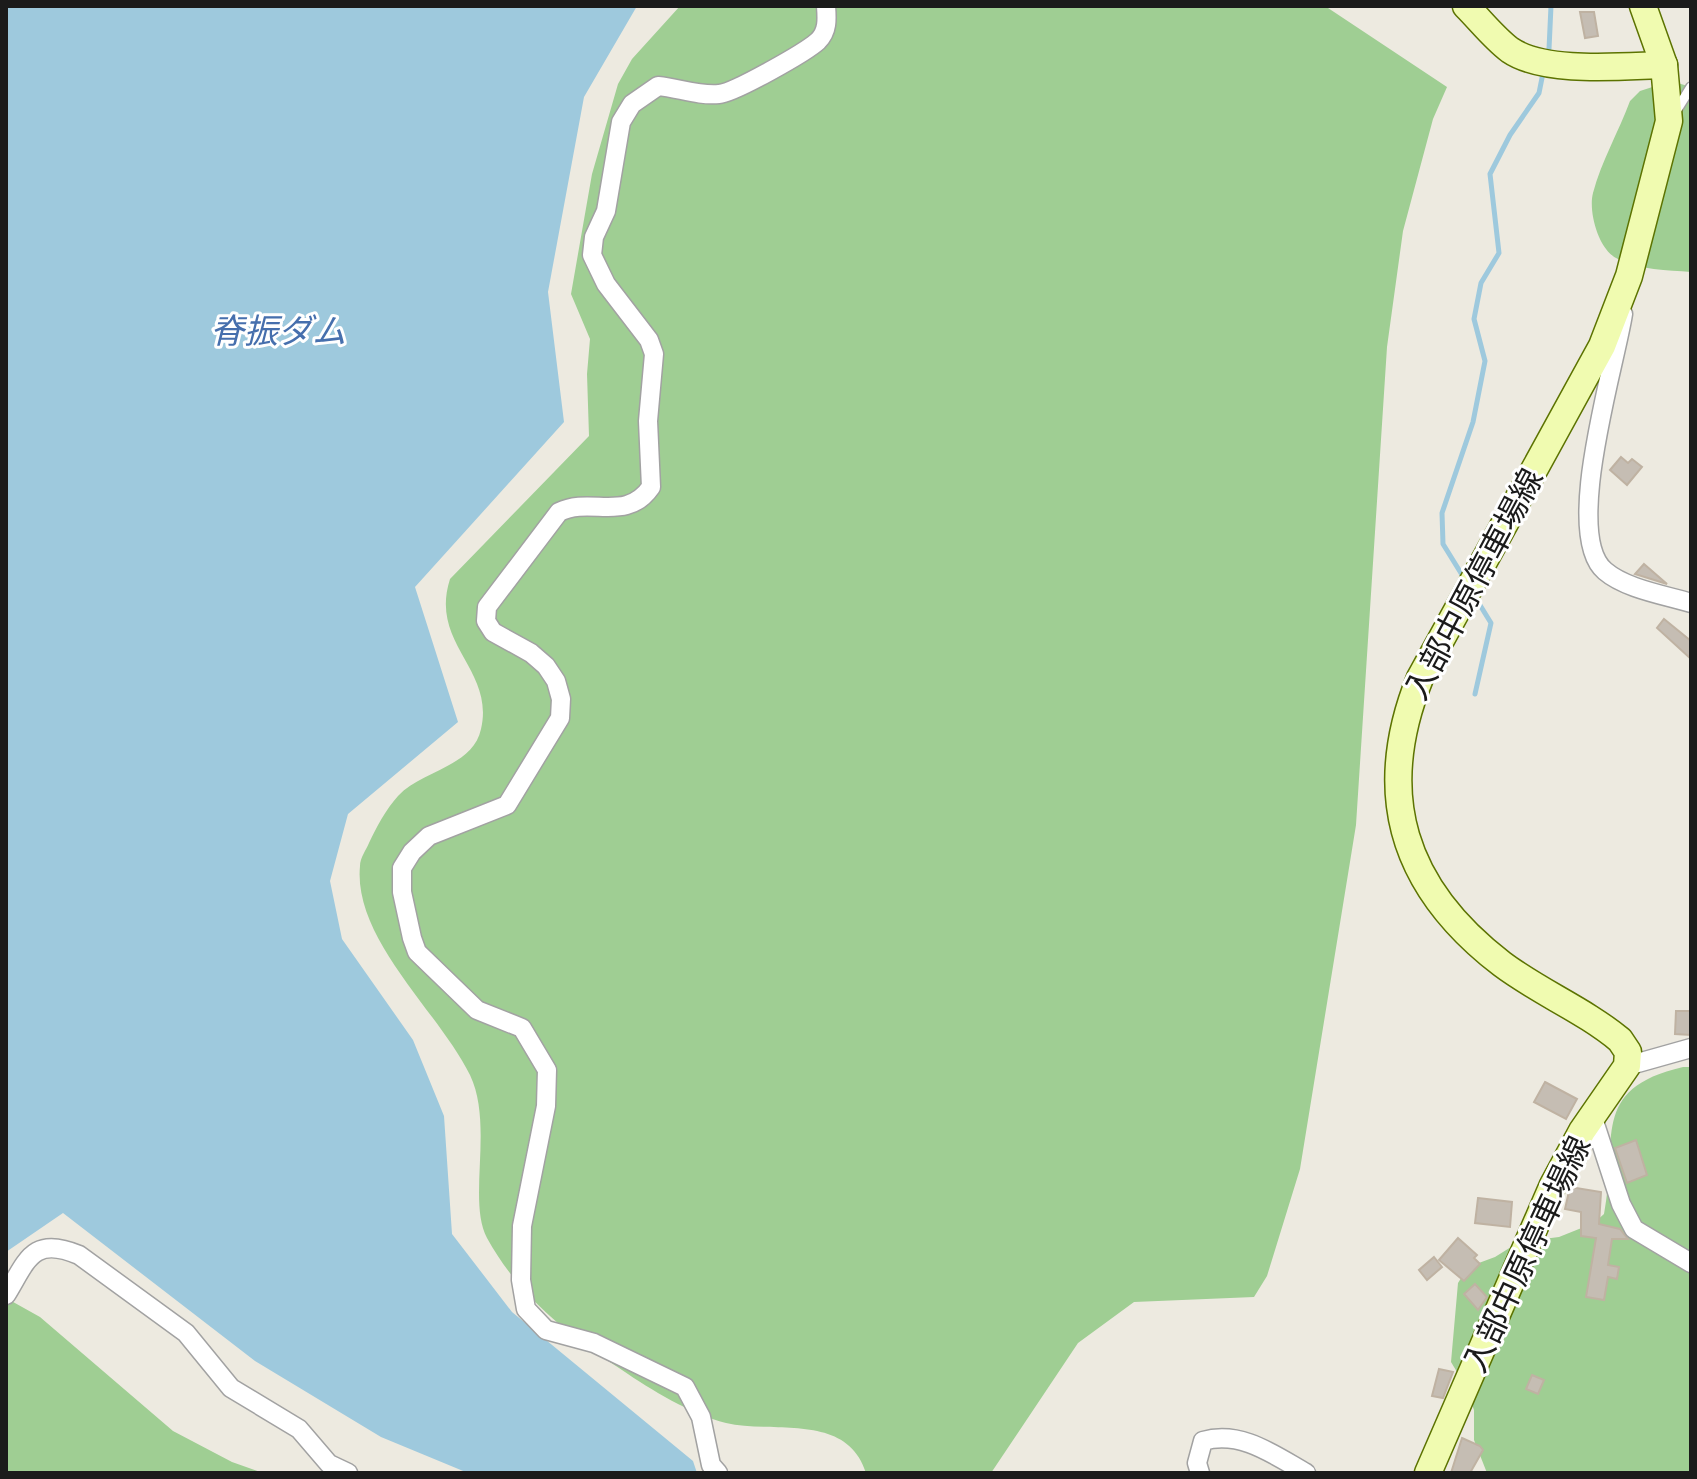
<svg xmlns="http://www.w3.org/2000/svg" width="1697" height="1479" viewBox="0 0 1697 1479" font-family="Jost,'Noto Sans JP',sans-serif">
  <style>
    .forest { fill: #9fce93 }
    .water { fill: #9ec9dd }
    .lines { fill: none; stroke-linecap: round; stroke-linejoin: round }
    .stream { stroke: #9ec9dd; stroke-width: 5 }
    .building { fill: #c5bdb3; stroke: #bfb2a2; stroke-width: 2 }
    .lane-casing { stroke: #a2a2a2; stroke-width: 12 }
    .street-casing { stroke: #a2a2a2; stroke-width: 21 }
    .secondary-casing { stroke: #5c7301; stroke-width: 29 }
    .lane { stroke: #fff; stroke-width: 9 }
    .street { stroke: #fff; stroke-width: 18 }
    .secondary { stroke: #f0fbb0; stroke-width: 26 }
    .labels { text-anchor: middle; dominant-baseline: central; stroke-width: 6; stroke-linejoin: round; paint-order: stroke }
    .street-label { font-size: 32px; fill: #1b1b1b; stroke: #fff }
    .water-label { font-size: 34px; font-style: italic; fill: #466fad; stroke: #fff }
  </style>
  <rect width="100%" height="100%" fill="#edeae0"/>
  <g class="forest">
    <path d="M 680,6 L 1325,6 L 1447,87 L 1433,119 L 1403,231 L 1387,347 L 1356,825 L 1300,1169 L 1267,1276 L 1254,1297 L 1134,1302 L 1078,1343 L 991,1473 L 866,1473 C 847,1412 773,1434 726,1423 C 691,1414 651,1390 622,1370 C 567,1334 519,1296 487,1238 C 467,1201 494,1125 470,1075 C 439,1012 353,939 360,866 C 360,858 366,850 369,843 C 376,828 386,809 398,796 C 422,770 473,767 481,729 C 495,669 429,644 450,579 L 589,436 L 587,374 L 590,339 L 571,294 L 592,174 L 618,84 L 632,59 Z"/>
    <path d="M 1671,81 L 1691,87 L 1691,272 C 1667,270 1640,270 1618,259 C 1599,251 1588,212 1593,193 C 1601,162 1619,131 1630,101 L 1640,91 Z"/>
    <path d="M 1683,1067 L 1691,1067 L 1691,1473 L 1487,1473 L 1474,1440 L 1474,1410 L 1466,1387 L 1451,1362 L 1458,1283 L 1468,1267 L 1495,1257 L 1519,1242 L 1559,1237 L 1594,1223 L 1604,1214 C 1619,1140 1588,1089 1683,1067 Z"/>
    <path d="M 6,1298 L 40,1317 L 173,1431 L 232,1462 L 263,1473 L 6,1473 Z"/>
  </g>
  <path class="water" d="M 6,6 L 637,6 L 584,97 L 548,292 L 564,422 L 415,587 L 458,722 L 348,814 L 330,881 L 342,939 L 413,1040 L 444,1116 L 452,1234 L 512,1312 L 693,1461 L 697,1473 L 468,1473 L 381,1437 L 255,1361 L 63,1213 L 6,1252 Z"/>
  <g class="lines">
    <g class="stream">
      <path d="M 1549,49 L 1551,6"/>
      <path d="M 1464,578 L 1443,544 L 1442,513 L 1473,422 L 1485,361 L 1474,319 L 1481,283 L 1499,253 L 1490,174 L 1510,135 L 1539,93 L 1543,73"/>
      <path d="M 1475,694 L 1491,623 L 1475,597"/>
    </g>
  </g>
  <g class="building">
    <path d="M 1580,12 L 1594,12 L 1598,36 L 1585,38 Z"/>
    <path d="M 1621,457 L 1628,463 L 1632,459 L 1642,467 L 1627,485 L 1610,470 Z"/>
    <path d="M 1644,564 L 1667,584 L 1635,574 Z"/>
    <path d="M 1664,619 L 1691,641 L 1691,659 L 1657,628 Z"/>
    <path d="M 1676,1011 L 1691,1011 L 1691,1035 L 1675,1034 Z"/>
    <path d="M 1545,1082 L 1577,1099 L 1566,1119 L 1534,1102 Z"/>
    <path d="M 1636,1140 L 1647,1175 L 1627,1183 L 1615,1148 Z"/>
    <path d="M 1570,1187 L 1601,1192 L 1599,1224 L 1620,1229 L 1628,1239 L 1612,1239 L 1608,1265 L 1619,1267 L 1617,1279 L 1608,1277 L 1604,1300 L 1586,1297 L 1596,1238 L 1581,1236 L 1581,1212 L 1565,1209 Z"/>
    <path d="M 1478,1198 L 1512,1202 L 1510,1227 L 1475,1223 Z"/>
    <path d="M 1458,1238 L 1477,1255 L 1474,1258 L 1480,1264 L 1464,1281 L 1439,1260 Z"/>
    <path d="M 1434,1257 L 1442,1267 L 1427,1280 L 1419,1270 Z"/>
    <path d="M 1475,1284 L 1487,1297 L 1478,1310 L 1464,1294 Z"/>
    <path d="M 1439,1369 L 1453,1372 L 1443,1398 L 1432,1396 Z"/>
    <path d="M 1532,1375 L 1544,1380 L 1538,1394 L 1526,1389 Z"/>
    <path d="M 1462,1438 L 1480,1446 L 1483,1450 L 1470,1473 L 1451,1473 Z"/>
  </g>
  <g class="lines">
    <g class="lane-casing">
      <path id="lane" d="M 1676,111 L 1691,87"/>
    </g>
    <g class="street-casing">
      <g id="street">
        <path d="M 1623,314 C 1615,366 1562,535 1605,571 C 1626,589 1665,595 1691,603"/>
        <path d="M 1627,1066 L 1691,1048"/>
        <path d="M 1592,1115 L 1621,1204 L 1634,1229 L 1691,1263"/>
        <path d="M 6,1295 C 27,1261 32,1235 79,1255 L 186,1333 L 231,1388 L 299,1429 L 329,1464 L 348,1473"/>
        <path d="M 718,1473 L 711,1465 L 701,1417 L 685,1387 L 594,1343 L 546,1330 L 526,1309 L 521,1280 L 522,1226 L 546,1106 L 547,1070 L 522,1028 L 477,1010 L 417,952 L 412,938 L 402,892 L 402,868 L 412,852 L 429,836 L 507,805 L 560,718 L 561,699 L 556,681 L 546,666 L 531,653 L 493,632 L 486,621 L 487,607 L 559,512 C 591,496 626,523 651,487 L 648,421 L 654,354 L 649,340 L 606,284 L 592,255 L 594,237 L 606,211 L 621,122 L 632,104 L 658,86 C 679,88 698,96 719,94 C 734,93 806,52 818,41 C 828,31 827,19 826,6"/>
        <path d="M 1200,1473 L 1197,1463 L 1203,1441 C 1241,1430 1274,1455 1306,1473"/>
      </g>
    </g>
    <g class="secondary-casing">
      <g id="secondary">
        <path d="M 1466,6 C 1480,20 1494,38 1510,50 C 1545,74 1623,66 1664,65"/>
        <path d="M 1428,1473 L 1553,1185 L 1582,1131 L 1627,1066 L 1628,1052 L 1620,1040 C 1584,1010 1539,992 1502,964 C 1403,888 1373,795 1420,678 L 1602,346 L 1629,276 L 1669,121 L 1664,65 L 1643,6"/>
      </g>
    </g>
    <use href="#lane" class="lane"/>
    <use href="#street" class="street"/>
    <use href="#secondary" class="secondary"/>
  </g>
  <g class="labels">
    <g class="street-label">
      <text transform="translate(1474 584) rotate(-62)">入部中原停車場線</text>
      <text transform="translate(1527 1254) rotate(-65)">入部中原停車場線</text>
    </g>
    <g class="water-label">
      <text x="278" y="331">脊振ダム</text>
    </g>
  </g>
  <rect width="1697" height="1479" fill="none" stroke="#1b1b1b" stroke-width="16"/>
</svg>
